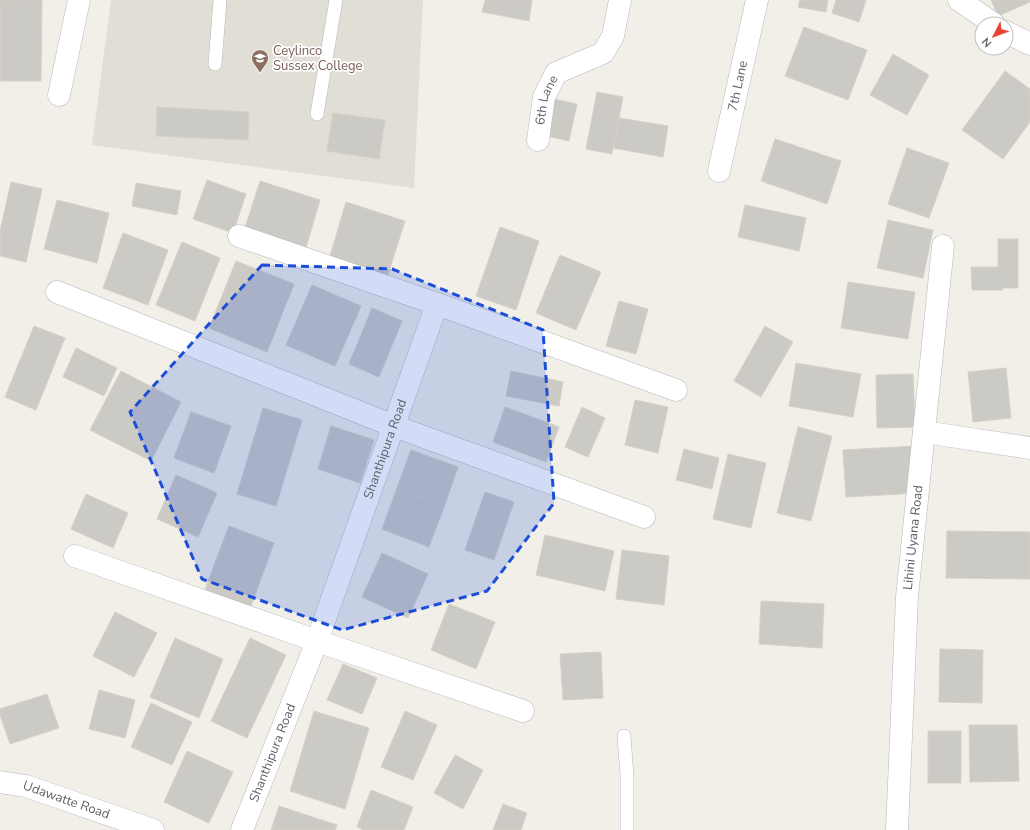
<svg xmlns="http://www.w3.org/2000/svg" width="1030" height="830" viewBox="0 0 1030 830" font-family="'Nunito Sans',sans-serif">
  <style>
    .education { fill: #e1ded6 }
    .building { fill: #cccac5; stroke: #d6d1c6 }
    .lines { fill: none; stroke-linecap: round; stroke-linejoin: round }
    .service-casing { stroke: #b5b8bc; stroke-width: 14 }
    .minor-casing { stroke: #b5b8bc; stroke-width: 23 }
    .tertiary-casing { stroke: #b5b8bc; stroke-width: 23 }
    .service { stroke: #fff; stroke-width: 13 }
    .minor { stroke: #fff; stroke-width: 22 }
    .tertiary { stroke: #fff; stroke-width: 22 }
    .marked { fill: #1d4ed8; fill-opacity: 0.2; stroke: #1d4ed8; stroke-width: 3; stroke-dasharray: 8 5; stroke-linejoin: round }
    .labels { text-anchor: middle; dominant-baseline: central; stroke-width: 3.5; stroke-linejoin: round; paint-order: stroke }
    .education-label { font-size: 13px; fill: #785e54; stroke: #fff; text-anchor: start }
    .street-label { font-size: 13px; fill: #5f6368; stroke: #fff }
  </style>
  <rect width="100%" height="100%" fill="#f1efe8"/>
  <path class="education" d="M 111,0 L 423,0 L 414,188 L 92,145 Z"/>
  <g class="building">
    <path d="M 0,0 L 42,0 L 41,81 L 0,81 Z"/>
    <path d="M 485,0 L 532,0 L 529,21 L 482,12 Z"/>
    <path d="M 800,0 L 828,0 L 826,12 L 798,7 Z"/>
    <path d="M 836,0 L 866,0 L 859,22 L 832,13 Z"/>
    <path d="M 991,0 L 1030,0 L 1030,2 L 998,16 Z"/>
    <path d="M 804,27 L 867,50 L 848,100 L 785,76 Z"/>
    <path d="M 893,54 L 929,75 L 907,115 L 870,95 Z"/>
    <path d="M 1005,71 L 1030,89 L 1030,122 L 1003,159 L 962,130 Z"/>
    <path d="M 597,92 L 623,97 L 612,154 L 586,149 Z"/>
    <path d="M 549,98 L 577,104 L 569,141 L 542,135 Z"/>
    <path d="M 157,107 L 249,112 L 248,140 L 156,136 Z"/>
    <path d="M 333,113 L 385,120 L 379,159 L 327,151 Z"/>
    <path d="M 619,118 L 668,126 L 663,157 L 613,148 Z"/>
    <path d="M 775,139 L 841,161 L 827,204 L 761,181 Z"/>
    <path d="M 907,148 L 949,163 L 929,218 L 888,204 Z"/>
    <path d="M 207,180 L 246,194 L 233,233 L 193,219 Z"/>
    <path d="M 260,181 L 320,200 L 304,254 L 243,234 Z"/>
    <path d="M 11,182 L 42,189 L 26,262 L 0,256 L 0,231 Z"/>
    <path d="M 136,183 L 181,191 L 177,215 L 132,206 Z"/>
    <path d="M 57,200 L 109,213 L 97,263 L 44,249 Z"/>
    <path d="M 346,202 L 405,221 L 386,281 L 328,263 Z"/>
    <path d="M 745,205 L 806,218 L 799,251 L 738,237 Z"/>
    <path d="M 888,220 L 933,230 L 923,278 L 877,268 Z"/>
    <path d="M 500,227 L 539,241 L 516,310 L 476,296 Z"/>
    <path d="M 123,233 L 168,250 L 148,305 L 103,288 Z"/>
    <path d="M 998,239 L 1018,239 L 1018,288 L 1002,288 L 1003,290 L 972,290 L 971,267 L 998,267 Z"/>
    <path d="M 182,242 L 220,258 L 195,321 L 156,305 Z"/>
    <path d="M 560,255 L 601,272 L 576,330 L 536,313 Z"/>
    <path d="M 236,261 L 294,284 L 267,352 L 209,328 Z"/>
    <path d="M 848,282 L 915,292 L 908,339 L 841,328 Z"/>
    <path d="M 312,285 L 361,306 L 335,366 L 286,345 Z"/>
    <path d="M 619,301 L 648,309 L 636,354 L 606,346 Z"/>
    <path d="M 372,308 L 402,321 L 379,377 L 349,364 Z"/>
    <path d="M 34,326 L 65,338 L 36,410 L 5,397 Z"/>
    <path d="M 765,326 L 793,342 L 761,397 L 734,381 Z"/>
    <path d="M 76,348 L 117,368 L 104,396 L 63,377 Z"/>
    <path d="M 796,363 L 861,374 L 853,417 L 789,406 Z"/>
    <path d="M 1006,368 L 1011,418 L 973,422 L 968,372 Z"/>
    <path d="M 121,371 L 181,402 L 151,461 L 90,430 Z"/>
    <path d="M 511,371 L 563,382 L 559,406 L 506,396 Z"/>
    <path d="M 913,374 L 915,427 L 877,428 L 876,375 Z"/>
    <path d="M 635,400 L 668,407 L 658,453 L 625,445 Z"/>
    <path d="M 505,407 L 559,427 L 546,462 L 493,442 Z"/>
    <path d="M 582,407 L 605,418 L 588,457 L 565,447 Z"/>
    <path d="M 263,408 L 302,420 L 276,506 L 237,494 Z"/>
    <path d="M 191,412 L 231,426 L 214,473 L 174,458 Z"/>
    <path d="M 331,426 L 374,440 L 360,483 L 318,469 Z"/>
    <path d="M 798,427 L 832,436 L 811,521 L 777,513 Z"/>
    <path d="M 915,446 L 918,493 L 846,497 L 843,450 Z"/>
    <path d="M 684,449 L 719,458 L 712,489 L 676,480 Z"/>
    <path d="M 411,450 L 458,467 L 444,507 L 397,488 Z"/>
    <path d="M 728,454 L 766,463 L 751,528 L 713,519 Z"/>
    <path d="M 176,475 L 217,493 L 198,537 L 157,519 Z"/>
    <path d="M 397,488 L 444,507 L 429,547 L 382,529 Z"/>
    <path d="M 485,492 L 514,502 L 494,560 L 465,550 Z"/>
    <path d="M 86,494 L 128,513 L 113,548 L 71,529 Z"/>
    <path d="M 229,526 L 274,543 L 250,609 L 204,592 Z"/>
    <path d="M 947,531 L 1030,532 L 1030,579 L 946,578 Z"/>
    <path d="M 545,535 L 614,551 L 605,591 L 536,575 Z"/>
    <path d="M 622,550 L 669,556 L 664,605 L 616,599 Z"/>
    <path d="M 382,553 L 428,574 L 408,618 L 362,597 Z"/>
    <path d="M 761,601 L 824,604 L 822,648 L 759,644 Z"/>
    <path d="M 449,604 L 495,622 L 476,669 L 431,650 Z"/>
    <path d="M 115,612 L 157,633 L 134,677 L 93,656 Z"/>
    <path d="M 175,638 L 223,659 L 199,718 L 150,697 Z"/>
    <path d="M 250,638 L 286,655 L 247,738 L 211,721 Z"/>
    <path d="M 940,649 L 983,650 L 982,703 L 939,702 Z"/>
    <path d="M 601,652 L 603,698 L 563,700 L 560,654 Z"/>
    <path d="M 343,664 L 377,678 L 362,714 L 327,700 Z"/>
    <path d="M 99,690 L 135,700 L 125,738 L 89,729 Z"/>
    <path d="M 47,694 L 59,728 L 10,744 L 0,715 L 0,709 Z"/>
    <path d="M 151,703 L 192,722 L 172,765 L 131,747 Z"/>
    <path d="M 314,711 L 369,728 L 345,809 L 290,791 Z"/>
    <path d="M 405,711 L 437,725 L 413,780 L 381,767 Z"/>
    <path d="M 969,725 L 1017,725 L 1019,781 L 970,782 Z"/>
    <rect x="928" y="731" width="33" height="52"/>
    <path d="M 187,751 L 233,772 L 209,823 L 164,802 Z"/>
    <path d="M 455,755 L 483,770 L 463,809 L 434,793 Z"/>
    <path d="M 371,790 L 413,807 L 404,830 L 364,830 L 357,827 Z"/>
    <path d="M 503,804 L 527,813 L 521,830 L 493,830 Z"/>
    <path d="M 279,806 L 337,825 L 335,830 L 271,830 Z"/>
  </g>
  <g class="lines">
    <g class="service-casing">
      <g id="service">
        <path d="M 215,64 L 220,0"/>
        <path d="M 317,114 L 336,0"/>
        <path d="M 624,736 L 627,776 L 627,830"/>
      </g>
    </g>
    <g class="minor-casing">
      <g id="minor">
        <path d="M 959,0 L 994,24"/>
        <path d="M 1006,32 L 1030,44"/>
        <path d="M 59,95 L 79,0"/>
        <path id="s1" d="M 538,140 L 544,97 L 556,73 L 603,53 L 613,36 L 620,0"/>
        <path id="s2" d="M 719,171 L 757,0"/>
        <path d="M 239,236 L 437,304 L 676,390"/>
        <path d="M 57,292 L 394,426 L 644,517"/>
        <path d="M 924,432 L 1030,448"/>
        <path d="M 75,556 L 317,641 L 523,711"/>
        <path id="s3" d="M 242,830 L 317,641 L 437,304"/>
        <path id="s4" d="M 897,830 L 907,597 L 943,246"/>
      </g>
    </g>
    <g class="tertiary-casing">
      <g id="tertiary">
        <path id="s5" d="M 0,782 L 26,786 L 153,830"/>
      </g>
    </g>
    <use href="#service" class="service"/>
    <use href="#minor" class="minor"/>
    <use href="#tertiary" class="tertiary"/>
  </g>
  <path class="marked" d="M 262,265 L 392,269 L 543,330 L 554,503 L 487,591 L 342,630 L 202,579 L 130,412 Z"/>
  <defs>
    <g id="school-pin" transform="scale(0.9)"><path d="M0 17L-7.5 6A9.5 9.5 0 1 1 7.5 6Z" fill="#8d6e63" stroke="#fff"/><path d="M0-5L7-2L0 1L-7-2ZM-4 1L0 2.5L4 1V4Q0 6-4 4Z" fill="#fff"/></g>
  </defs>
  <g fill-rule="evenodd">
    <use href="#school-pin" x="260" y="58"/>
  </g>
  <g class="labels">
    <g class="education-label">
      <text x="273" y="51">Ceylinco<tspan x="273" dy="15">Sussex College</tspan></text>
    </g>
    <g class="street-label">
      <text stroke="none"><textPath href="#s2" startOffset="87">7th Lane</textPath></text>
      <text stroke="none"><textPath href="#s1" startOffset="41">6th Lane</textPath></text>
      <text stroke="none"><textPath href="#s3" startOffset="407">Shanthipura Road</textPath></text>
      <text stroke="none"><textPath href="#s4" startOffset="293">Lihini Uyana Road</textPath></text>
      <text stroke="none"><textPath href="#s3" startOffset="83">Shanthipura Road</textPath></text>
      <text stroke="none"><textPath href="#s5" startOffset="69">Udawatte Road</textPath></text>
    </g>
  </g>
  <g transform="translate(994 36) rotate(228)"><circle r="19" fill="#ffffff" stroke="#bfc1c3"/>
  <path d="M0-3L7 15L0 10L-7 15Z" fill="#ea4335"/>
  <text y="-6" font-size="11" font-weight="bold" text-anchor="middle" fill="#5f6368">N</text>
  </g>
</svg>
